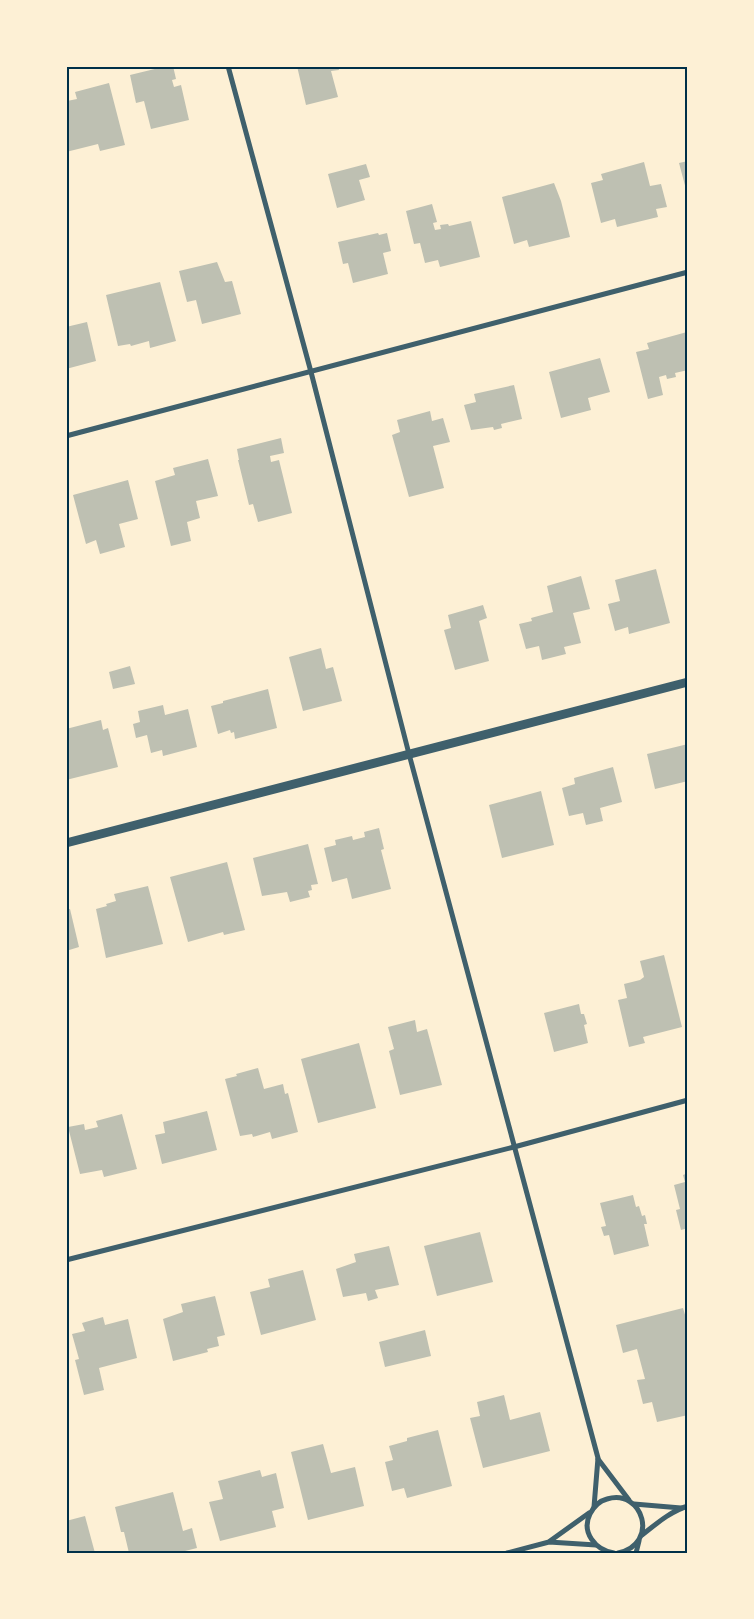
<svg xmlns="http://www.w3.org/2000/svg" width="754" height="1619" viewBox="0 0 754 1619" font-family="Jost,sans-serif">
  <style>
    .building { fill: #bec0b2 }
    .lines { fill: none; stroke-linecap: round; stroke-linejoin: round }
    .minor { stroke: #3f606c; stroke-width: 5 }
    .tertiary { stroke: #3f606c; stroke-width: 9 }
    .neatline { fill: none; stroke: #003049; stroke-width: 2 }
  </style>
  <rect width="100%" height="100%" fill="#fdf0d5"/>
  <g class="building">
    <path d="M 167,66 L 173,66 L 176,79 L 172,80 L 174,87 L 181,85 L 189,120 L 151,129 L 144,101 L 136,103 L 130,75 Z"/>
    <path d="M 297,66 L 338,66 L 339,70 L 331,71 L 338,97 L 306,105 Z"/>
    <path d="M 109,83 L 125,145 L 100,151 L 98,144 L 66,152 L 67,101 L 77,99 L 75,92 Z"/>
    <path d="M 688,161 L 688,193 L 687,193 L 679,163 Z"/>
    <path d="M 644,162 L 650,186 L 661,184 L 667,207 L 656,209 L 658,217 L 617,227 L 615,219 L 601,223 L 591,183 L 603,180 L 601,174 Z"/>
    <path d="M 366,164 L 370,177 L 359,180 L 365,200 L 337,208 L 328,174 Z"/>
    <path d="M 554,183 L 561,201 L 570,237 L 529,247 L 527,240 L 514,244 L 502,197 Z"/>
    <path d="M 432,204 L 437,222 L 433,223 L 435,230 L 441,229 L 440,225 L 448,224 L 449,226 L 471,221 L 480,257 L 440,267 L 438,260 L 425,263 L 420,243 L 414,244 L 406,211 Z"/>
    <path d="M 378,233 L 379,235 L 387,233 L 391,251 L 383,253 L 388,274 L 353,283 L 348,263 L 343,264 L 338,242 Z"/>
    <path d="M 217,262 L 225,282 L 232,281 L 241,314 L 202,324 L 196,300 L 187,302 L 179,271 Z"/>
    <path d="M 160,282 L 176,341 L 150,348 L 149,341 L 131,346 L 130,344 L 118,346 L 106,295 Z"/>
    <path d="M 87,322 L 96,361 L 66,369 L 66,327 Z"/>
    <path d="M 687,332 L 688,370 L 675,373 L 676,377 L 667,379 L 666,375 L 659,377 L 663,395 L 648,399 L 636,352 L 649,349 L 647,343 Z"/>
    <path d="M 600,358 L 610,392 L 588,398 L 591,410 L 561,418 L 549,372 Z"/>
    <path d="M 514,385 L 522,419 L 501,424 L 502,428 L 494,430 L 493,427 L 471,430 L 464,405 L 476,402 L 474,394 Z"/>
    <path d="M 430,411 L 432,421 L 443,418 L 450,442 L 433,446 L 444,488 L 409,497 L 392,435 L 400,432 L 397,420 Z"/>
    <path d="M 281,438 L 284,453 L 270,456 L 271,462 L 279,460 L 292,513 L 258,522 L 253,504 L 249,505 L 238,460 L 239,460 L 237,449 Z"/>
    <path d="M 208,459 L 218,496 L 196,501 L 200,518 L 187,522 L 191,541 L 171,546 L 155,481 L 175,475 L 173,468 Z"/>
    <path d="M 128,480 L 138,519 L 119,524 L 125,547 L 100,554 L 96,540 L 86,544 L 73,495 Z"/>
    <path d="M 656,569 L 670,623 L 629,634 L 628,627 L 615,631 L 608,604 L 620,601 L 615,580 Z"/>
    <path d="M 581,576 L 590,609 L 573,613 L 581,643 L 564,647 L 566,654 L 542,660 L 539,646 L 526,649 L 519,624 L 532,621 L 531,618 L 553,612 L 547,586 Z"/>
    <path d="M 483,605 L 487,618 L 479,621 L 489,661 L 455,670 L 444,630 L 451,628 L 448,615 Z"/>
    <path d="M 321,648 L 326,669 L 333,667 L 342,701 L 303,711 L 289,657 Z"/>
    <path d="M 130,666 L 135,684 L 113,689 L 109,672 Z"/>
    <path d="M 268,689 L 277,728 L 235,739 L 234,732 L 231,733 L 230,730 L 218,734 L 211,706 L 223,703 L 223,701 Z"/>
    <path d="M 163,705 L 165,715 L 188,709 L 197,747 L 163,756 L 162,750 L 151,753 L 147,735 L 136,738 L 133,724 L 140,722 L 138,711 Z"/>
    <path d="M 101,720 L 103,730 L 108,728 L 118,767 L 66,780 L 66,729 Z"/>
    <path d="M 688,744 L 688,781 L 655,789 L 647,754 Z"/>
    <path d="M 613,767 L 622,802 L 600,808 L 603,821 L 586,825 L 583,813 L 569,816 L 562,788 L 575,784 L 574,778 Z"/>
    <path d="M 541,791 L 554,845 L 502,858 L 489,805 Z"/>
    <path d="M 379,828 L 384,849 L 381,850 L 391,889 L 352,899 L 347,878 L 332,882 L 324,848 L 336,845 L 335,840 L 352,836 L 353,840 L 365,837 L 364,832 Z"/>
    <path d="M 308,844 L 318,884 L 311,885 L 312,890 L 308,891 L 310,897 L 290,902 L 287,892 L 262,896 L 253,858 Z"/>
    <path d="M 227,862 L 245,930 L 224,935 L 223,932 L 188,942 L 170,877 Z"/>
    <path d="M 148,886 L 163,944 L 106,958 L 96,909 L 107,906 L 106,904 L 116,901 L 114,894 Z"/>
    <path d="M 66,909 L 70,909 L 79,947 L 66,951 Z"/>
    <path d="M 664,955 L 682,1027 L 643,1037 L 645,1043 L 629,1047 L 618,1000 L 627,998 L 624,984 L 640,980 L 644,977 L 640,961 Z"/>
    <path d="M 579,1004 L 581,1014 L 584,1014 L 587,1024 L 584,1025 L 588,1043 L 554,1052 L 544,1013 Z"/>
    <path d="M 415,1020 L 417,1032 L 427,1029 L 442,1085 L 400,1095 L 389,1051 L 394,1049 L 388,1027 Z"/>
    <path d="M 359,1043 L 376,1108 L 318,1123 L 301,1059 Z"/>
    <path d="M 258,1068 L 264,1089 L 283,1084 L 285,1094 L 288,1093 L 298,1132 L 272,1139 L 270,1132 L 253,1137 L 252,1134 L 240,1136 L 225,1079 L 237,1076 L 236,1074 Z"/>
    <path d="M 207,1111 L 217,1150 L 162,1164 L 155,1135 L 165,1133 L 163,1122 Z"/>
    <path d="M 122,1114 L 137,1169 L 104,1177 L 102,1170 L 80,1174 L 68,1127 L 84,1124 L 85,1130 L 98,1127 L 96,1121 Z"/>
    <path d="M 688,1173 L 688,1228 L 681,1230 L 676,1210 L 680,1209 L 674,1185 L 685,1182 L 683,1175 Z"/>
    <path d="M 633,1195 L 636,1207 L 639,1206 L 642,1216 L 645,1215 L 647,1224 L 644,1224 L 649,1246 L 614,1255 L 609,1235 L 604,1236 L 601,1227 L 606,1226 L 600,1203 Z"/>
    <path d="M 480,1232 L 493,1282 L 437,1296 L 424,1246 Z"/>
    <path d="M 389,1246 L 399,1285 L 375,1290 L 378,1298 L 368,1301 L 366,1293 L 343,1297 L 336,1269 L 356,1262 L 354,1254 Z"/>
    <path d="M 303,1270 L 316,1320 L 261,1335 L 250,1292 L 270,1287 L 268,1279 Z"/>
    <path d="M 215,1296 L 225,1335 L 217,1337 L 219,1346 L 207,1349 L 208,1352 L 173,1361 L 163,1319 L 183,1312 L 181,1304 Z"/>
    <path d="M 683,1308 L 688,1325 L 688,1415 L 657,1422 L 652,1402 L 643,1404 L 637,1380 L 645,1379 L 637,1349 L 623,1353 L 616,1325 Z"/>
    <path d="M 103,1317 L 105,1325 L 128,1319 L 137,1358 L 99,1368 L 104,1390 L 84,1395 L 75,1360 L 79,1359 L 72,1334 L 85,1331 L 82,1323 Z"/>
    <path d="M 425,1330 L 431,1356 L 385,1367 L 379,1342 Z"/>
    <path d="M 504,1395 L 510,1420 L 540,1412 L 550,1451 L 483,1468 L 470,1418 L 480,1416 L 477,1402 Z"/>
    <path d="M 438,1430 L 452,1486 L 407,1498 L 404,1488 L 392,1491 L 385,1462 L 393,1460 L 389,1446 L 407,1441 L 407,1438 Z"/>
    <path d="M 323,1444 L 331,1473 L 355,1467 L 364,1506 L 308,1520 L 291,1452 Z"/>
    <path d="M 260,1470 L 262,1477 L 276,1473 L 284,1508 L 272,1511 L 276,1527 L 220,1541 L 209,1502 L 223,1499 L 218,1481 Z"/>
    <path d="M 173,1492 L 183,1531 L 192,1528 L 197,1548 L 177,1553 L 129,1553 L 124,1532 L 121,1532 L 115,1507 Z"/>
    <path d="M 85,1516 L 95,1553 L 66,1553 L 66,1521 Z"/>
  </g>
  <g class="lines">
    <g class="minor">
      <path d="M 228,66 L 311,372 L 409,754 L 598,1458 L 594,1507"/>
      <path d="M 66,436 L 688,272"/>
      <path d="M 66,1260 L 514,1147 L 688,1100"/>
      <path d="M 598,1459 L 629,1500"/>
      <path d="M 634,1504 L 681,1508"/>
      <path d="M 642,1535 C 656,1524 671,1511 688,1506"/>
      <path d="M 550,1541 L 589,1513"/>
      <path d="M 507,1553 L 549,1542 L 596,1545"/>
      <path d="M 614,1553 C 595,1550 581,1532 590,1514 C 594,1506 599,1501 607,1499 C 643,1488 660,1544 618,1553"/>
      <path d="M 636,1553 L 639,1541"/>
    </g>
    <path class="tertiary" d="M 66,843 L 688,682"/>
  </g>
  <rect width="754" height="1619" fill="none" stroke="#fdf0d5" stroke-width="135"/>
  <rect x="68" y="68" width="618" height="1484" class="neatline"/>
</svg>
